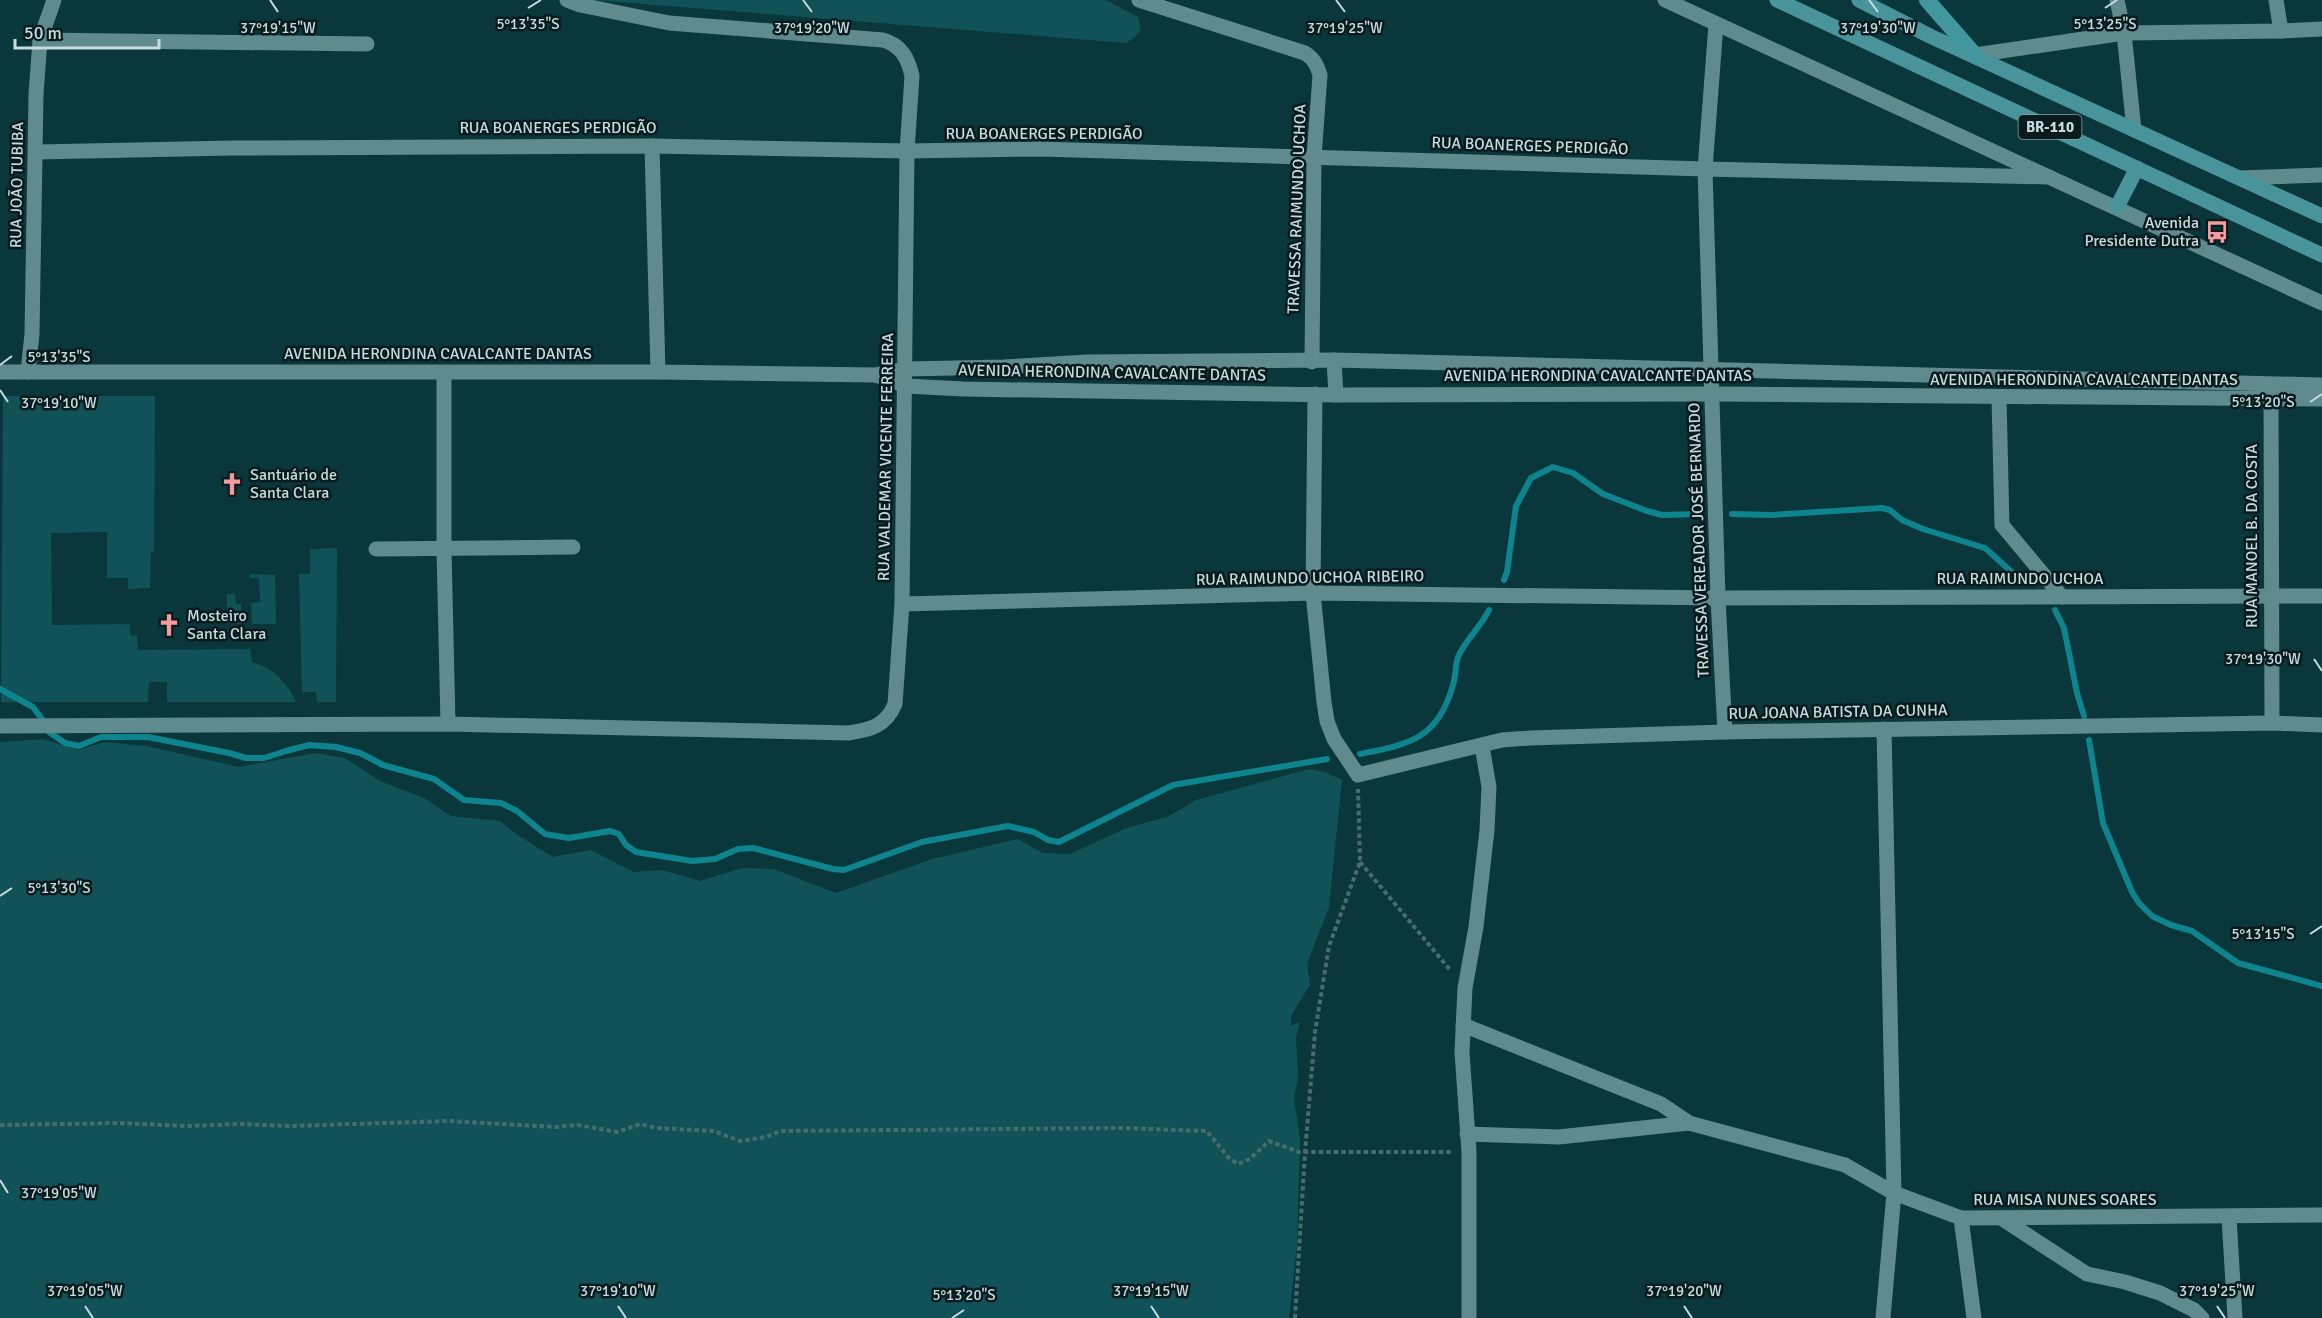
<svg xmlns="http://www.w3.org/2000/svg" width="2322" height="1318" viewBox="0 0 2322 1318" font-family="Signika,sans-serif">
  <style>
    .green { fill: #105258 }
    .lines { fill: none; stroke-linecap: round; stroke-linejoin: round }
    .stream { stroke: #0e858e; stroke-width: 6 }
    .path { stroke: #476c70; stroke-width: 4; stroke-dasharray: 4.5 3; stroke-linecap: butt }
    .minor { stroke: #5f8a8e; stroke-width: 15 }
    .tertiary { stroke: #5f8a8e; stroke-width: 15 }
    .primary { stroke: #49949a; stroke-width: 15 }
    .trunk { stroke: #42979e; stroke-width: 16 }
    .ticks { fill: none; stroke: #c6dcde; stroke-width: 2 }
    .labels { text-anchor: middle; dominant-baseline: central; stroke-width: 5; stroke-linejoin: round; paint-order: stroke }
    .shield { fill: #0a1b1d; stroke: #8ea2a4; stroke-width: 1.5 }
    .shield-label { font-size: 15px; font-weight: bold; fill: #c6dcde }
    .street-label { font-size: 16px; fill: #c6dcde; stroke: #0a1b1d }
    .poi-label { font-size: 16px; fill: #c6dcde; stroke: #0a1b1d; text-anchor: start }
    .ticks-label { font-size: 15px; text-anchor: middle; fill: #c6dcde; stroke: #0a1b1d; stroke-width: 5; stroke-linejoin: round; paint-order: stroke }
  </style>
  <rect width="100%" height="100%" fill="#0a373b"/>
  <g class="green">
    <path d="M 594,0 L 1106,0 L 1138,17 L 1141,30 L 1135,37 L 1126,43 Z"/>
    <path d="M 3,396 L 155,396 L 154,551 L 151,552 L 150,588 L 128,589 L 128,578 L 107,578 L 107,532 L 51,533 L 52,625 L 130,624 L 130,635 L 137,636 L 138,650 L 250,649 L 252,662 C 273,668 287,682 296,702 L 167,702 L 167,682 L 149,682 L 148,702 L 1,702 Z"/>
    <path d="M 337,548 L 336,702 L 317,702 L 316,692 L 302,692 L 299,574 L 310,574 L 310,549 Z"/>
    <path d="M 250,574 L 275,575 L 276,624 L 252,624 L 251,603 L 260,602 L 259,578 L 250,578 Z"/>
    <path d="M 227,594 L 235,594 L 236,604 L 241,604 L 242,624 L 227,624 Z"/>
    <path d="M 43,739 L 78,750 L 105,742 L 146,746 L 239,767 L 316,753 L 345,758 L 380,781 L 424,798 L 451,816 L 500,821 L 519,836 L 553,857 L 591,850 L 634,872 L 663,870 L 700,881 L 742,868 L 774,869 L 836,893 L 932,859 L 1018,839 L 1043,853 L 1070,854 L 1124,829 L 1169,816 L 1196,800 L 1309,769 L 1325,772 L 1342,780 L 1329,907 L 1307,964 L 1310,985 L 1291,1016 L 1291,1026 L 1300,1022 L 1296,1037 L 1298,1077 L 1294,1098 L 1300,1139 L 1297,1246 L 1289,1318 L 0,1318 L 0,742 Z"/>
  </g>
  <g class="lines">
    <g class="stream">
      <path d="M 1732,514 L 1772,515 L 1882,508 L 1890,510 L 1902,520 L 1923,529 L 1985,548 L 2024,583"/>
      <path d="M 1504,580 L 1507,572 L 1516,506 L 1531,478 L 1553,467 L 1573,473 L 1603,494 L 1647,511 L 1662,515 L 1701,514"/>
      <path d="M 2055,610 L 2064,628 L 2077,693 L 2084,716"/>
      <path d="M 0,689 L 33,707 L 42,719"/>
      <path d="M 49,732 L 65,743 L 79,746 L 101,737 L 148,737 L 229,753 L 246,758 L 264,758 L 286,751 L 309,745 L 336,747 L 360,753 L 383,765 L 434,779 L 464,800 L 501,803 L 517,811 L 545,834 L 569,838 L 610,831 L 619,834 L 626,845 L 636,852 L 692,861 L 715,859 L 738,849 L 753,848 L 833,869 L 844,870 L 922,842 L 1008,826 L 1034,832 L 1048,840 L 1059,842 L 1173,785 L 1327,759"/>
      <path d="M 2089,740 L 2103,823 L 2132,892 L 2139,903 L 2152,916 L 2171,925 L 2192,931 L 2238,963 L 2322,986"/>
      <path d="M 1360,754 C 1410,744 1438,739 1453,685 C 1456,676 1455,666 1458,657 C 1465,640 1481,627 1489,610"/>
    </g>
    <g class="path">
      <path d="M 1360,862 L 1451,971"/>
      <path d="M 0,1125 L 120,1123 L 187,1126 L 238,1124 L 290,1126 L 448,1121 L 557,1127 L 578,1125 L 617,1132 L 641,1124 L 656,1128 L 714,1131 L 740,1141 L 766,1137 L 780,1131 L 1122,1128 L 1207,1131 L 1228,1157 L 1238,1164 L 1250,1159 L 1269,1141 L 1299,1152 L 1453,1152"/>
      <path d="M 1295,1318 L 1305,1152 L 1315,1032 L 1329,946 L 1360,862 L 1358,789"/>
    </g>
    <g class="minor">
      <path d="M 1139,0 L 1305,53 C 1314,59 1317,65 1320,75 L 1314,157 L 1312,362"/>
      <path d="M 2117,0 L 2124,33 L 2134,130"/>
      <path d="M 2276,0 L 2281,31"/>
      <path d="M 1716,24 L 1705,169 L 1718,598 L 1725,732"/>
      <path d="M 40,40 L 367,44"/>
      <path d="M 1975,55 L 2124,33 L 2281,31 L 2322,29"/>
      <path d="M 652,146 L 658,372"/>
      <path d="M 36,152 L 232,148 L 652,146 L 907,151 L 1041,149 L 1705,169 L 2049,177"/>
      <path d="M 2240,178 L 2322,175"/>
      <path d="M 1334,360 L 1336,395"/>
      <path d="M 0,372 L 658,372 L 876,375 L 905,369 L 1004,367 L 1087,362 L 1334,360 L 2322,385"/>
      <path d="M 28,372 L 32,334 L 36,94 L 40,40 L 54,0"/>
      <path d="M 444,373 L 444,549 L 448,724"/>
      <path d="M 876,375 L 906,386 L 963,389 L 1336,395 L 1712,394 L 2322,399"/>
      <path d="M 2271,390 L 2272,723"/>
      <path d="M 1315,394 L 1313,593 L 1324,702 L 1327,721 L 1334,739 L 1358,775 L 1502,740 L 1530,738 L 1725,732 L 2272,723 L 2322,725"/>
      <path d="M 1999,397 L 2002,525 L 2062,597"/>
      <path d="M 376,549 L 573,547"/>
      <path d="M 902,604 L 1313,593 L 1718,598 L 2322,596"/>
      <path d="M 0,726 L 448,724 L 848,733 C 870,730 886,726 895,704 L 902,604 L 907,151 L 912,76 C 908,58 901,45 883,40 L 669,23 L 580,5 L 567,0"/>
      <path d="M 1463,1025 L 1661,1104 L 1689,1123"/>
      <path d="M 1467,1134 L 1559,1137 L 1689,1123 L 1845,1165 L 1894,1193 L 1961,1218 L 2322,1215"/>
      <path d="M 2229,1217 L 2235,1318"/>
      <path d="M 1961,1218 L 1974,1318"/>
      <path d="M 2001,1218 L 2087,1274 L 2125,1282 L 2160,1293 L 2194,1310 L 2202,1318"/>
      <path d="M 1469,1318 L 1469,1152 L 1462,1052 L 1465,988 L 1476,927 L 1487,830 L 1489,787 L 1482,746"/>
      <path d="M 1883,1318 L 1894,1193 L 1884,729"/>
    </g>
    <path class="tertiary" d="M 1665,0 L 2322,303"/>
    <g class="primary">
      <path d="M 1777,0 L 2322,255"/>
      <path d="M 1859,0 L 1932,37 L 2322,216"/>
      <path d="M 2117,207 L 2137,168"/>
    </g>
    <path class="trunk" d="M 1927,0 L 1975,55"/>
  </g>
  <path class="ticks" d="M 270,0 L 278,12M 803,0 L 812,12M 1336,0 L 1345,12M 1869,0 L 1878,12M 528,8 L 541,0M 2105,8 L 2117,0M 0,365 L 12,356M 0,390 L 8,402M 2310,402 L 2322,394M 2314,659 L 2322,671M 0,896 L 12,888M 2310,934 L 2322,926M 0,1180 L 8,1193M 85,1306 L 93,1318M 618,1306 L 626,1318M 1151,1306 L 1159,1318M 1684,1306 L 1692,1318M 2217,1306 L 2225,1318M 952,1318 L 964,1310"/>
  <defs>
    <g id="bus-bare" transform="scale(1.8)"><path d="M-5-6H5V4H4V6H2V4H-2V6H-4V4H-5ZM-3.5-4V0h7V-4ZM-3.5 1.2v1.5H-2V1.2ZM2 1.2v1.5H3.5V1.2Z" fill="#f59b9d" stroke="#0a1b1d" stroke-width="2.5" paint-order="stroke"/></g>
    <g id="church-bare" transform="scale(1.8)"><path d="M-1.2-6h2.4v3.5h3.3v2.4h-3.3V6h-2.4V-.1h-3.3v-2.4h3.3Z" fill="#f59b9d" stroke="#0a1b1d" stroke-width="2.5" paint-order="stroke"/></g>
  </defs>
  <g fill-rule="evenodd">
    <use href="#bus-bare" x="2217" y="232"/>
    <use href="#church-bare" x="232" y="484"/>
    <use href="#church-bare" x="169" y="625"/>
  </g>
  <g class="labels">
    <rect class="shield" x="2018.5" y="115" width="63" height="24" rx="4.5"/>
    <g class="shield-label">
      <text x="2050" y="127">BR-110</text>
    </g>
    <g class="street-label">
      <text x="558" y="128">RUA BOANERGES PERDIGÃO</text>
      <text x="1044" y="134">RUA BOANERGES PERDIGÃO</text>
      <text transform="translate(1530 146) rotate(2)">RUA BOANERGES PERDIGÃO</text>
      <text transform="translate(17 185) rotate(-89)">RUA JOÃO TUBIBA</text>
      <text transform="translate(1297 209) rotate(-88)">TRAVESSA RAIMUNDO UCHOA</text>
      <text x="438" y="354">AVENIDA HERONDINA CAVALCANTE DANTAS</text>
      <text transform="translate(1112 373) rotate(1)">AVENIDA HERONDINA CAVALCANTE DANTAS</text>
      <text x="1598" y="376">AVENIDA HERONDINA CAVALCANTE DANTAS</text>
      <text x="2084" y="380">AVENIDA HERONDINA CAVALCANTE DANTAS</text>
      <text transform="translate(886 457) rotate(-89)">RUA VALDEMAR VICENTE FERREIRA</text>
      <text transform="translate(2252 536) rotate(-90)">RUA MANOEL B. DA COSTA</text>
      <text transform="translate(1699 540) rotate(-92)">TRAVESSA VEREADOR JOSÉ BERNARDO</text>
      <text transform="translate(1310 578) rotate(-1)">RUA RAIMUNDO UCHOA RIBEIRO</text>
      <text x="2020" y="579">RUA RAIMUNDO UCHOA</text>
      <text transform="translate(1838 712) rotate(-1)">RUA JOANA BATISTA DA CUNHA</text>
      <text x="2065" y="1200">RUA MISA NUNES SOARES</text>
    </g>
    <g class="poi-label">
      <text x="2199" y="223" text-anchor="end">Avenida<tspan x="2199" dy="18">Presidente Dutra</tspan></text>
      <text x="250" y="475">Santuário de<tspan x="250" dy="18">Santa Clara</tspan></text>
      <text x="187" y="616">Mosteiro<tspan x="187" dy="18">Santa Clara</tspan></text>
    </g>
  </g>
  <g class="ticks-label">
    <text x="528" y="29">5°13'35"S</text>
    <text x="2105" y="29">5°13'25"S</text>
    <text x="278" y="33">37°19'15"W</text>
    <text x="812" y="33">37°19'20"W</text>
    <text x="1345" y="33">37°19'25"W</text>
    <text x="1878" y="33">37°19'30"W</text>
    <text x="59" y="362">5°13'35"S</text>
    <text x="2263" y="407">5°13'20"S</text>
    <text x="59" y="408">37°19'10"W</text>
    <text x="2263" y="664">37°19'30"W</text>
    <text x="59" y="893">5°13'30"S</text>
    <text x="2263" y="939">5°13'15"S</text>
    <text x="59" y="1198">37°19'05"W</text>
    <text x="85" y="1296">37°19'05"W</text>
    <text x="618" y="1296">37°19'10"W</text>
    <text x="1151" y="1296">37°19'15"W</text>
    <text x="1684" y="1296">37°19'20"W</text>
    <text x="2217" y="1296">37°19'25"W</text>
    <text x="964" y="1300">5°13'20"S</text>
  </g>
  <path d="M15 39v9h144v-9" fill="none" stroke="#c6dcde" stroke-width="3"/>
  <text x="24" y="39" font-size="18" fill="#c6dcde" stroke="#0a1b1d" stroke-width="4.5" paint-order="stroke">50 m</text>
</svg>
